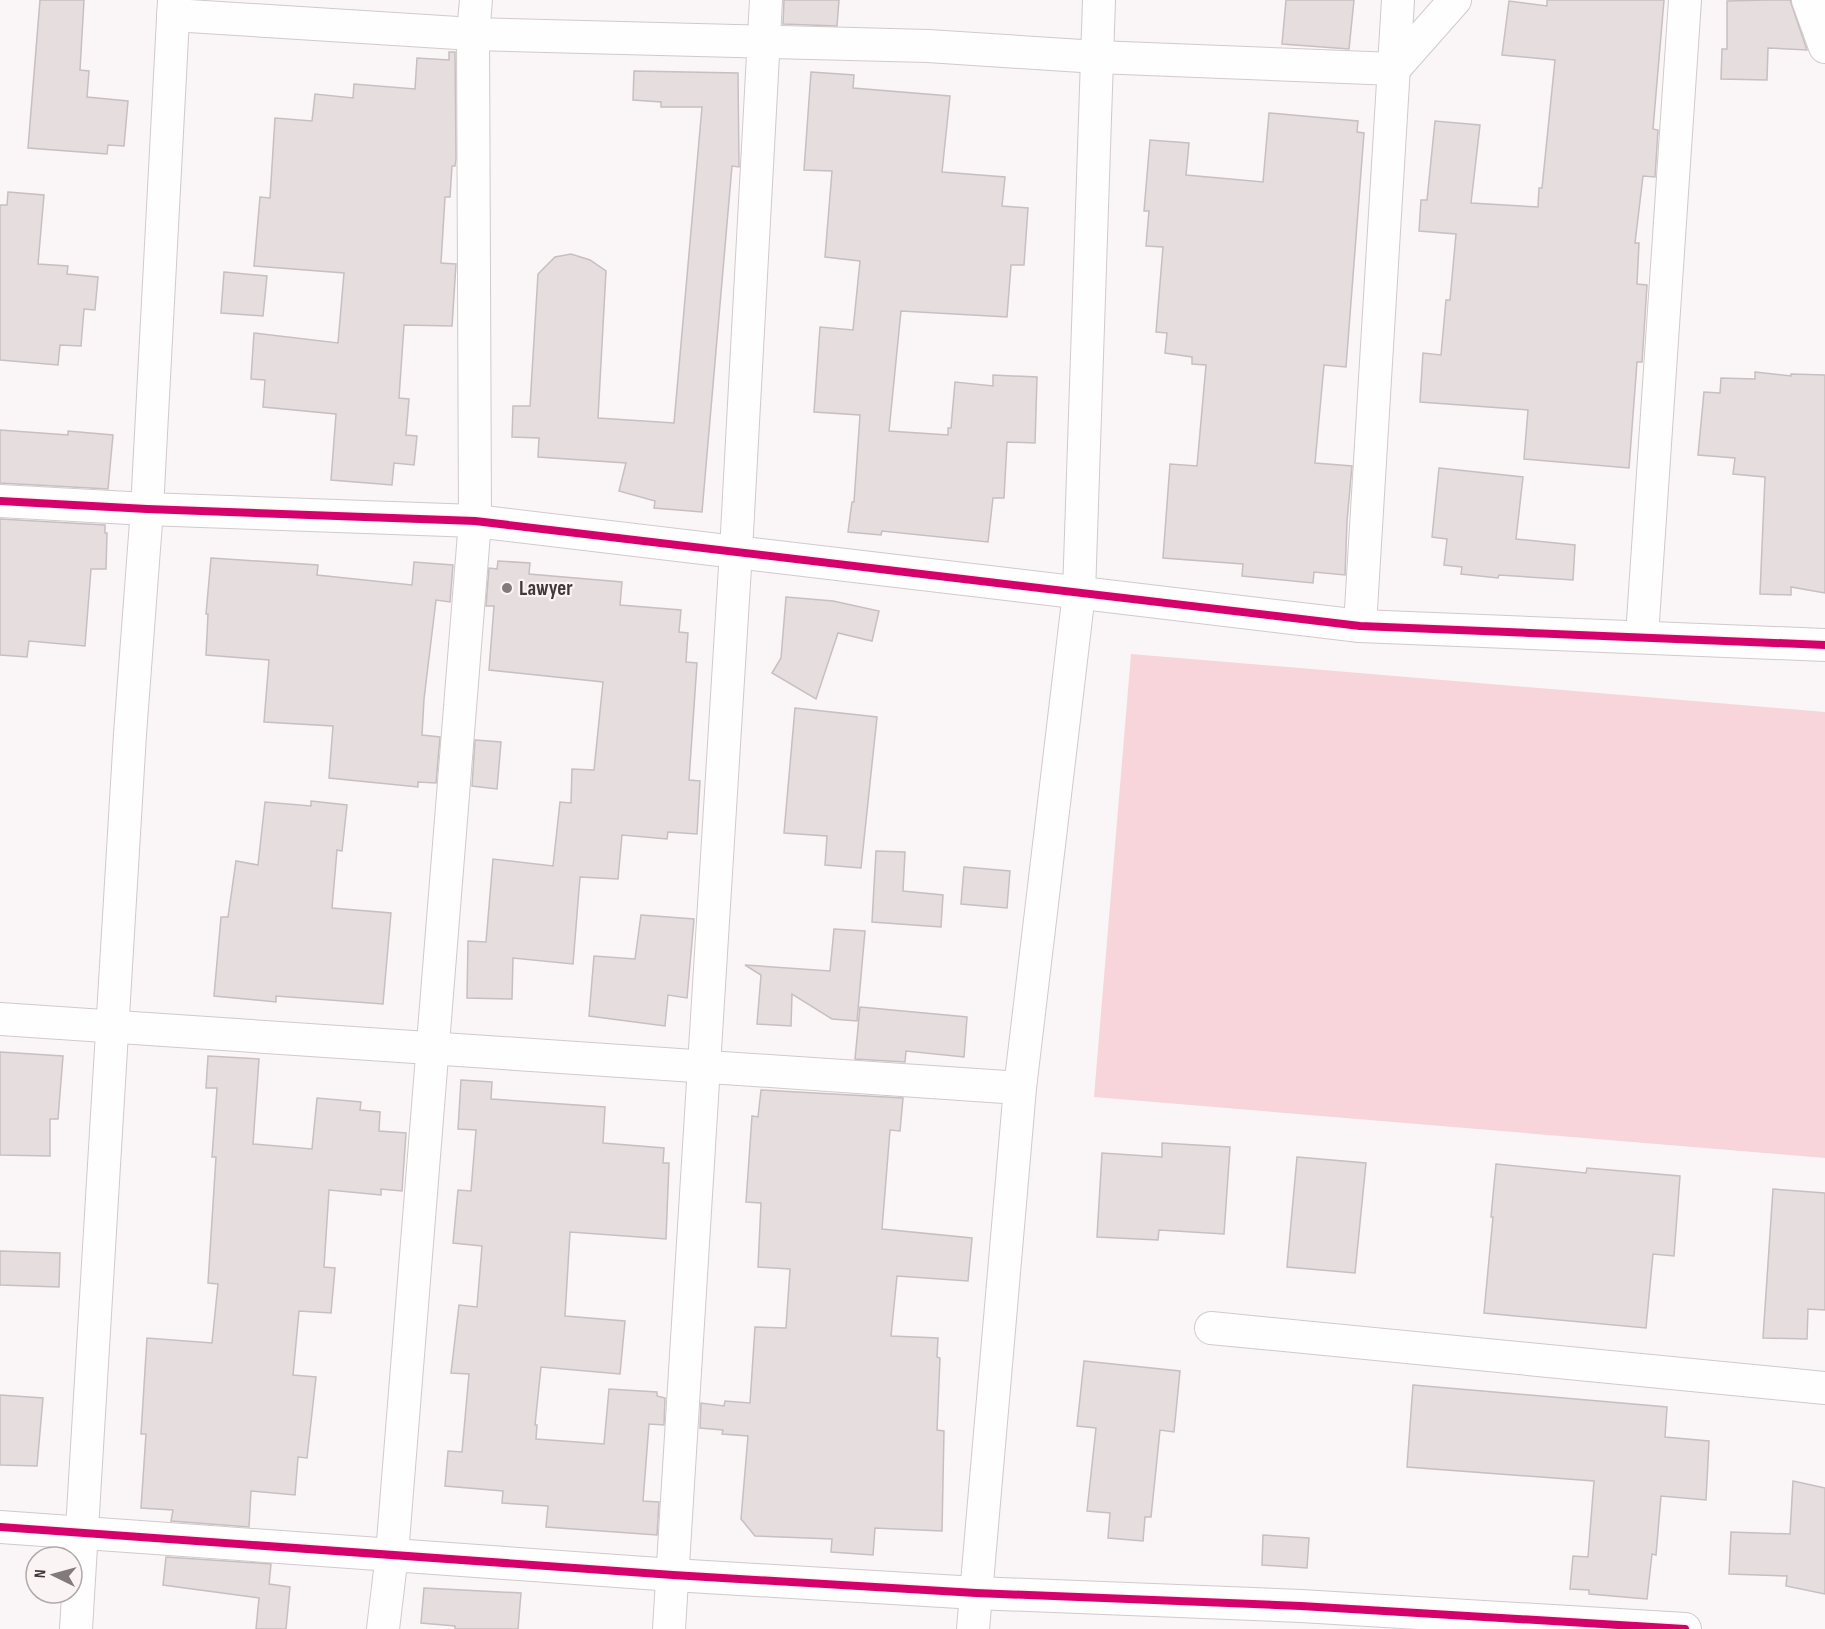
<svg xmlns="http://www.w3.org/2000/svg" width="1825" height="1629" viewBox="0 0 1825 1629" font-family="'Sofia Sans Condensed',sans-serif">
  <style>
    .green { fill: #f8d5da }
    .building { fill: #e6dddf; stroke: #c7bfc1; stroke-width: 1.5 }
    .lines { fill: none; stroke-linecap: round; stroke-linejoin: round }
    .street-casing { stroke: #d1cacb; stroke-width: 34 }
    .street { stroke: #fefefe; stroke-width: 32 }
    .cycleway-casing { stroke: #fbf4f5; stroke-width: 11 }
    .cycleway { stroke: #d6006c; stroke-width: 8 }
    .poi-dot { fill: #837a7b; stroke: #fbf4f5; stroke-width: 2 }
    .labels { text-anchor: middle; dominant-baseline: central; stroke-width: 4.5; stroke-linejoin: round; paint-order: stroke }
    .poi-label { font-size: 21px; font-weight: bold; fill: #433739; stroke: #fbf4f5; text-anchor: start }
  </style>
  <rect width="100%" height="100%" fill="#faf5f6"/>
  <path class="green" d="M 1131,654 L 1825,712 L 1825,1158 L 1094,1097 Z"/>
  <g class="building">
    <path d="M 40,0 L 84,0 L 80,70 L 89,71 L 87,97 L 128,101 L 124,146 L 108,145 L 107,154 L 28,148 Z"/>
    <path d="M 784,0 L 839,0 L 837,26 L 783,24 Z"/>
    <path d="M 1286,0 L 1354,0 L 1349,49 L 1282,44 Z"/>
    <path d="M 1547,0 L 1664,0 L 1653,129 L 1658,130 L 1655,177 L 1643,176 L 1635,243 L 1639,243 L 1637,284 L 1647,285 L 1642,362 L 1637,362 L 1629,468 L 1524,459 L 1528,410 L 1420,402 L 1423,353 L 1441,355 L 1446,300 L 1450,300 L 1456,234 L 1419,231 L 1421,200 L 1427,200 L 1435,121 L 1480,125 L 1471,203 L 1538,207 L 1539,188 L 1542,188 L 1555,60 L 1502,55 L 1509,1 L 1547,6 Z"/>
    <path d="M 1768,0 L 1790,0 L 1807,50 L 1768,48 L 1767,80 L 1721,79 L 1722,49 L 1727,49 L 1727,1 Z"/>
    <path d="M 449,52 L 455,52 L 456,158 L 455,166 L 452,166 L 450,197 L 445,197 L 441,263 L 456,264 L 452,326 L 404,325 L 399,398 L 409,399 L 406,435 L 417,436 L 414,465 L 394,463 L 392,485 L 331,480 L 336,414 L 263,407 L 265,380 L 251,379 L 254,333 L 338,343 L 344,273 L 254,266 L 260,197 L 270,198 L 275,118 L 312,121 L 315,94 L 353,98 L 354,84 L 415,89 L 417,58 L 449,60 Z"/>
    <path d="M 634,71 L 738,73 L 739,167 L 732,166 L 702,512 L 654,508 L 655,501 L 619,491 L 626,463 L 538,457 L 539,438 L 512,437 L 513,406 L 530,406 L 538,274 L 555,257 L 571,254 L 590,260 L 606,271 L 598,418 L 674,423 L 702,107 L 661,107 L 661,102 L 633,100 Z"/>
    <path d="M 811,72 L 854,75 L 853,88 L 950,96 L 942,172 L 1005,177 L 1002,206 L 1028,208 L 1024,265 L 1011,265 L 1007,317 L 901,311 L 889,431 L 948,435 L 948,428 L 951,428 L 955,382 L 993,386 L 993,375 L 1037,377 L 1035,443 L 1007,442 L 1004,498 L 993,498 L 988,542 L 882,531 L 881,535 L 848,532 L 852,502 L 854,502 L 860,415 L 814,412 L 820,327 L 853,330 L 860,261 L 825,257 L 832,171 L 804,170 Z"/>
    <path d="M 1269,113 L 1358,121 L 1357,132 L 1364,133 L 1346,367 L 1324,365 L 1315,463 L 1352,466 L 1347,521 L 1345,575 L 1314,572 L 1313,583 L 1242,576 L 1243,564 L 1163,558 L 1170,464 L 1197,466 L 1206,365 L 1192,364 L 1192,357 L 1165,353 L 1167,333 L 1156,332 L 1163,247 L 1146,246 L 1149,211 L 1144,211 L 1150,140 L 1189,143 L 1186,175 L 1263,182 Z"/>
    <path d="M 8,192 L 44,195 L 38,264 L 68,266 L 67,274 L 98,277 L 95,310 L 84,309 L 81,346 L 60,345 L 58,365 L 0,360 L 0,205 L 7,205 Z"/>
    <path d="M 224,272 L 267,276 L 263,316 L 221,313 Z"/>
    <path d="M 1755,372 L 1791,376 L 1791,374 L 1825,375 L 1825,593 L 1791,587 L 1791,595 L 1760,594 L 1765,477 L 1733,474 L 1735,458 L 1698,455 L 1704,392 L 1720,393 L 1721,378 L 1755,379 Z"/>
    <path d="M 0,430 L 68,435 L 68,431 L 113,435 L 108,489 L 0,483 Z"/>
    <path d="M 1439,468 L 1523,477 L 1516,539 L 1575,545 L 1573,580 L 1499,575 L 1498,578 L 1461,574 L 1462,567 L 1444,565 L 1447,539 L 1432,537 Z"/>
    <path d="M 0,519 L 105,525 L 105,533 L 107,533 L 106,569 L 91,569 L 85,646 L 29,641 L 27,657 L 0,655 Z"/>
    <path d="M 211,558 L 318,565 L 317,575 L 412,585 L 414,562 L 453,565 L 450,602 L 436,600 L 424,699 L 422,735 L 440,737 L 436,783 L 418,782 L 418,787 L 329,778 L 333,726 L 264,722 L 269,660 L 206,655 L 208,614 L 206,614 Z"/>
    <path d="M 498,561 L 530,563 L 529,574 L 622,582 L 620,605 L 681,610 L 679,632 L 688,633 L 686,662 L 697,663 L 689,780 L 700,781 L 697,834 L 668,832 L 667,839 L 622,835 L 618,879 L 580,877 L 573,964 L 513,958 L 512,999 L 467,998 L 468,941 L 486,942 L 493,859 L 553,866 L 560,802 L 571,803 L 572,769 L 594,770 L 603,682 L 489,670 L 494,606 L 486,606 L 489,568 L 497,569 Z"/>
    <path d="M 786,597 L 833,601 L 879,611 L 872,641 L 838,633 L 816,699 L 772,673 L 781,658 Z"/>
    <path d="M 795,708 L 877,717 L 861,868 L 825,865 L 827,836 L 784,833 Z"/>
    <path d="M 475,740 L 501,742 L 497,789 L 472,786 Z"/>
    <path d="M 311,801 L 347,805 L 342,851 L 337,850 L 332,908 L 391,913 L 383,1004 L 276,996 L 276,1002 L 214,996 L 221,917 L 228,917 L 236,861 L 258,865 L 265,802 L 311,806 Z"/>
    <path d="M 876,851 L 905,852 L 903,891 L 943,895 L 941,927 L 872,922 Z"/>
    <path d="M 964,867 L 1010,871 L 1007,908 L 961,904 Z"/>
    <path d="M 641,915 L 694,919 L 687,998 L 668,995 L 665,1026 L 589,1016 L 594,956 L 635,959 Z"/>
    <path d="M 834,929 L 865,931 L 857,1021 L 832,1019 L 792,994 L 791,1026 L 757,1024 L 761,975 L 745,965 L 830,971 Z"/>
    <path d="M 860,1007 L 967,1017 L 964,1057 L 906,1051 L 905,1062 L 855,1059 Z"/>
    <path d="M 0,1052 L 63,1056 L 58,1119 L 50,1119 L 50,1156 L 0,1155 Z"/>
    <path d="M 208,1056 L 259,1059 L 253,1144 L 312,1149 L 317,1098 L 361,1102 L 360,1110 L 380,1112 L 379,1131 L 406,1133 L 402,1191 L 381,1189 L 381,1195 L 329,1190 L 324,1267 L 335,1268 L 331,1313 L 299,1311 L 293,1375 L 316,1377 L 307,1458 L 298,1457 L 295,1495 L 251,1491 L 249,1527 L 171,1521 L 173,1510 L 141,1508 L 146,1434 L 141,1434 L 147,1338 L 212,1343 L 218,1284 L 208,1283 L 216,1157 L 212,1157 L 217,1088 L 206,1088 Z"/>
    <path d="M 461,1080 L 492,1082 L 491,1099 L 605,1107 L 603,1143 L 664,1148 L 663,1163 L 669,1163 L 666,1239 L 570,1232 L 565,1316 L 625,1321 L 620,1374 L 541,1367 L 535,1425 L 537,1425 L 536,1439 L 604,1444 L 609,1389 L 657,1392 L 657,1396 L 665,1398 L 664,1425 L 649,1424 L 643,1501 L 659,1502 L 657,1535 L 546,1527 L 548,1506 L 502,1503 L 503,1491 L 445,1486 L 448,1451 L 462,1452 L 469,1374 L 451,1373 L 459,1305 L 477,1307 L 482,1246 L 453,1243 L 458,1190 L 471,1191 L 476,1130 L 458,1129 Z"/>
    <path d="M 761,1090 L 903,1098 L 900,1131 L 890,1130 L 882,1229 L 972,1238 L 968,1281 L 897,1276 L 891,1336 L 938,1338 L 937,1357 L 940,1358 L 937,1430 L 944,1431 L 942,1531 L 875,1528 L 873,1555 L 831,1552 L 832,1539 L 755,1536 L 741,1519 L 748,1436 L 722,1434 L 723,1430 L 700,1428 L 701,1403 L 724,1406 L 725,1401 L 750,1403 L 755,1327 L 786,1328 L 790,1269 L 758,1267 L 761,1203 L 746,1202 L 752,1116 L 758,1117 Z"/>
    <path d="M 1162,1143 L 1230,1147 L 1224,1234 L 1159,1230 L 1158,1240 L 1097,1237 L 1102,1153 L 1162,1157 Z"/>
    <path d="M 1297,1157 L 1366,1163 L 1355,1273 L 1287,1267 Z"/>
    <path d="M 1496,1164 L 1586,1173 L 1587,1168 L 1680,1176 L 1674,1256 L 1653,1254 L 1646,1328 L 1484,1313 L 1493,1217 L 1491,1217 Z"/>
    <path d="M 1773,1189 L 1825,1193 L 1825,1310 L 1808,1309 L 1807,1339 L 1763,1338 Z"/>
    <path d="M 0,1251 L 60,1253 L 59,1287 L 0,1285 Z"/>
    <path d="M 1084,1361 L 1180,1371 L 1174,1432 L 1160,1430 L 1151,1517 L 1145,1517 L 1143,1541 L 1108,1538 L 1110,1513 L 1087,1511 L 1096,1428 L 1077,1426 Z"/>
    <path d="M 1413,1385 L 1667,1407 L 1665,1437 L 1709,1441 L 1706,1500 L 1661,1496 L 1656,1555 L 1652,1554 L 1647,1599 L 1589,1594 L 1589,1590 L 1570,1589 L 1573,1556 L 1588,1557 L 1594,1481 L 1407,1467 Z"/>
    <path d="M 0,1395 L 43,1398 L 37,1466 L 0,1465 Z"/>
    <path d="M 1793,1481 L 1825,1488 L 1825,1594 L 1786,1586 L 1787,1576 L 1729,1574 L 1731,1532 L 1790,1534 Z"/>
    <path d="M 1263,1535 L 1309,1538 L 1307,1568 L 1262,1565 Z"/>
    <path d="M 166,1557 L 271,1564 L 269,1584 L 290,1587 L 286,1629 L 256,1629 L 259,1598 L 163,1585 Z"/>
    <path d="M 424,1588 L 521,1593 L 518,1629 L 455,1629 L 455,1626 L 421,1623 Z"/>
  </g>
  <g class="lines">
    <g class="street-casing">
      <g id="street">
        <path d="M 1808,0 L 1825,47"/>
        <path d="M 173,15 L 473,34 L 928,46 L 1097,57 L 1394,69 L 1455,0"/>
        <path d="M 0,501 L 147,509 L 475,521 L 1360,626 L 1825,645"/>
        <path d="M 1360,626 L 1398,0"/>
        <path d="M 1642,636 L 1685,0"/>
        <path d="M 0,1019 L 1020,1088"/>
        <path d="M 1211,1328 L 1825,1388"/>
        <path d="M 0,1527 L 673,1575 L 976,1593 L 1301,1606 L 1685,1629"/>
        <path d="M 76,1629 L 130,734 L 147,509 L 174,0"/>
        <path d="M 383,1629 L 392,1554 L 475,521 L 473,34 L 476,0"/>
        <path d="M 669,1629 L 736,551 L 766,0"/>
        <path d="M 973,1629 L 1020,1088 L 1079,593 L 1099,0"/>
      </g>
    </g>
    <use href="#street" class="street"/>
    <g class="cycleway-casing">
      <g id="cycleway">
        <path d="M 0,501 L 147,509 L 475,521 L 1360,626 L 1825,645"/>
        <path d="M 0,1527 L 673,1575 L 976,1593 L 1301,1606 L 1685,1629"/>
      </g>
    </g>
    <use href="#cycleway" class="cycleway"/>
  </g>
  <circle class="poi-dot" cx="507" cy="588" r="6"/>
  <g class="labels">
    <g class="poi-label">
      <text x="519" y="588">Lawyer</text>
    </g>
  </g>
  <g transform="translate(54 1575) rotate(275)"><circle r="28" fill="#fbf4f5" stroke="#b1a8aa" stroke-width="1.5"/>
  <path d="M0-4.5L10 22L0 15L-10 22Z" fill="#837a7b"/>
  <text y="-9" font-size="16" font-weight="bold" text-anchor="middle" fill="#433739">N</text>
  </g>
</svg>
